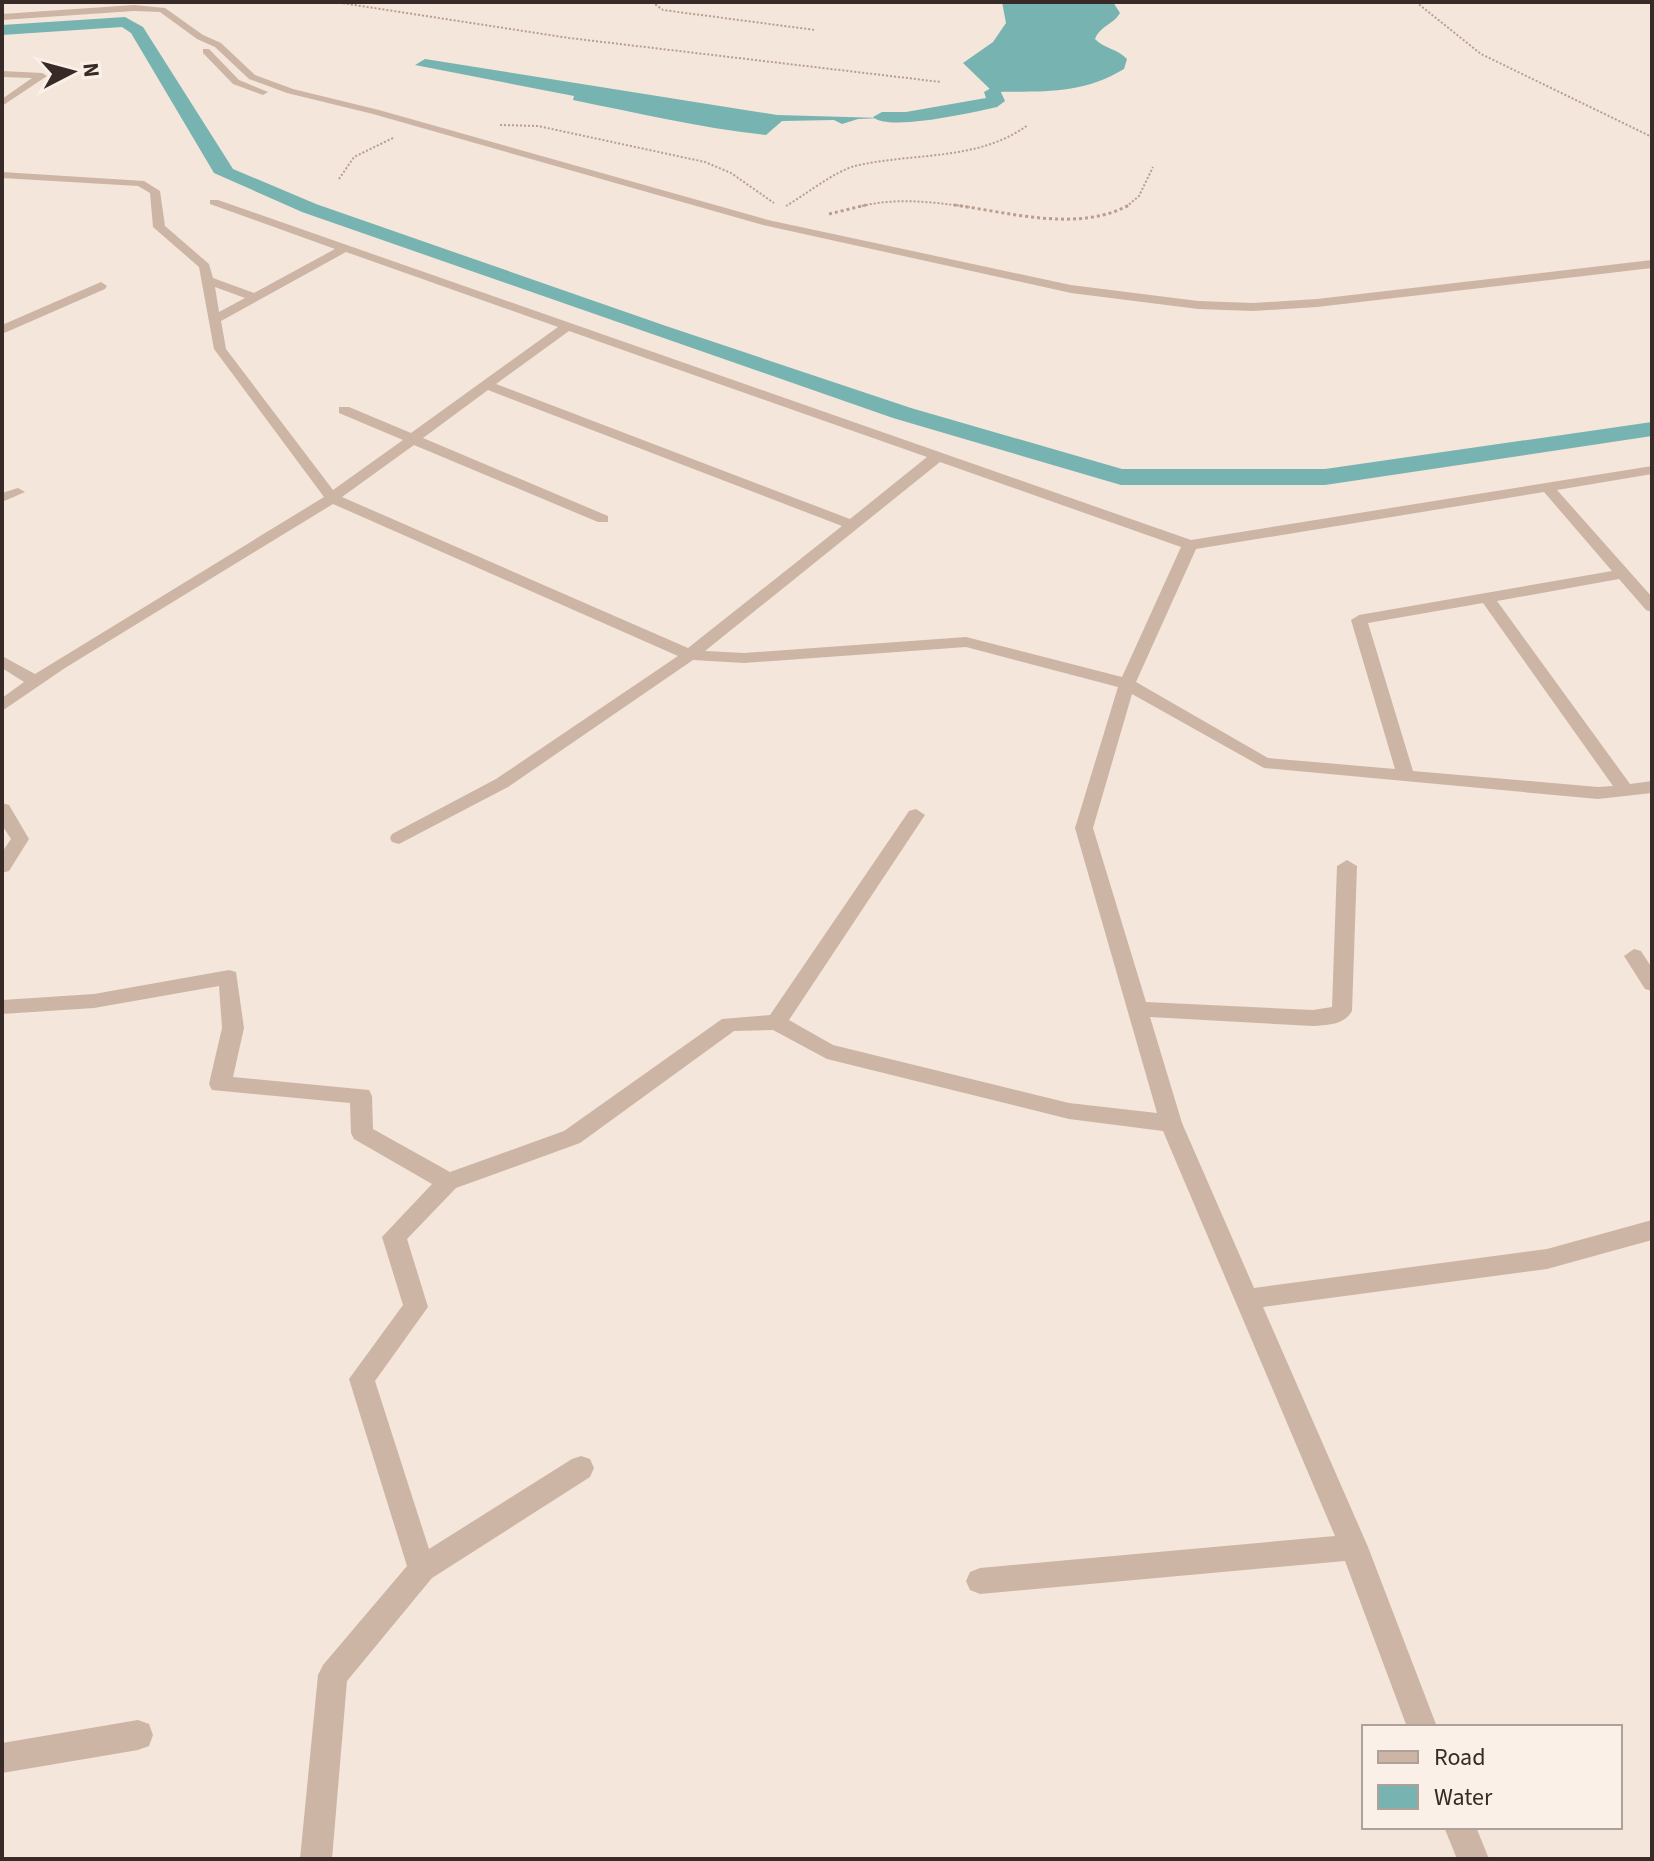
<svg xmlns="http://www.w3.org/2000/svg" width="1654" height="1861" viewBox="0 0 1654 1861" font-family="'Source Sans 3',sans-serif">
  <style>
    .water { fill: #77b3b1 }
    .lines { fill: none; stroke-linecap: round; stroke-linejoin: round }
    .canal { fill: #77b3b1; fill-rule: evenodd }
    .path-far1 { stroke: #b99e8f; stroke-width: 2; stroke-dasharray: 2 2; stroke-linecap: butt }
    .path { stroke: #b99e8f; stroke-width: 3; stroke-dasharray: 3 3; stroke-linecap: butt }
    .minor { fill: #cdb5a5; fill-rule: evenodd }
  </style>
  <rect width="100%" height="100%" fill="#f4e6da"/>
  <g class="water">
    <path d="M 1002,2 L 1113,2 L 1120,13 C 1113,25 1101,25 1095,39 C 1104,49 1117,48 1127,59 L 1124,69 C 1081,95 1042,91 993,92 L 963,63 L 993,42 L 1006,23 Z"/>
    <path d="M 425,59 L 777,115 L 882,118 L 858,119 L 842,124 L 834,120 L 782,121 L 766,135 C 701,128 637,113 573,100 L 574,96 L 415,65 Z"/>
  </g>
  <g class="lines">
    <g class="canal">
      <path d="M 125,17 L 143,27 L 233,169 L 316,204 L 666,326 L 911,408 L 1122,469 L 1325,469 L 1652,422 L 1652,436 L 1325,485 L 1121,485 L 893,418 L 302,212 L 214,173 L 131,33 L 122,27 L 2,35 L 2,25 Z"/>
      <path d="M 993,87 L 999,88 L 1005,101 L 997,107 C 975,112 888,132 873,117 L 882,112 L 906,112 L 986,98 L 984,92 Z"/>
    </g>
    <g class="path-far1">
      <path d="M 335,2 L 569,38 L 941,82"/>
      <path d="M 652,2 L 663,10 L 815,30"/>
      <path d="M 1416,2 L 1481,54 L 1652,137"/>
      <path d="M 356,3 L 389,2"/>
      <path d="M 500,125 L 538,126 L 705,162 L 731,173 L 774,203"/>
      <path d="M 339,179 L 354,157 L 393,138"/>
      <path d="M 786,206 C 805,195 835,171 855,166 C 913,152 977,162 1028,125"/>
      <path d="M 858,207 C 896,197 931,202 970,207"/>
      <path d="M 1126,207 L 1139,196 L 1153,167"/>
    </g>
    <g class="path">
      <path d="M 954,205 C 1008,212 1078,233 1129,205"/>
      <path d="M 829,214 L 866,205"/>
    </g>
    <g class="minor">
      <path d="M 134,5 L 165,8 L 203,35 L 221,43 L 255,75 L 293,89 L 379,110 L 768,220 L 1071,285 L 1198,301 L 1253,303 L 1317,299 L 1652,260 L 1652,268 L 1317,307 L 1253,311 L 1198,309 L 1071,293 L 763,225 L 373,114 L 287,93 L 249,79 L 215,47 L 197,39 L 160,12 L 134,11 L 2,20 L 2,14 Z"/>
      <path d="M 203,49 L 209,49 L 239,80 L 268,92 L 263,95 L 233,84 L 203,53 Z"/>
      <path d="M 2,71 L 42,73 L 47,76 L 2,106 L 2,99 L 32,78 L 2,77 Z"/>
      <path d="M 2,172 L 144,181 L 160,191 L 165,226 L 209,264 L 213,278 L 254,293 L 335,249 L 210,204 L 210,200 L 218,200 L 1191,540 L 1652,466 L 1652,474 L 1557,490 L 1652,597 L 1652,612 L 1646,610 L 1619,579 L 1497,601 L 1630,784 L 1652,781 L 1652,793 L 1598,799 L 1264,768 L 1132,694 L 1093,828 L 1146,1002 L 1313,1010 L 1332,1007 L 1337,866 L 1347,860 L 1357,866 L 1352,1011 C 1344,1025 1328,1025 1313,1026 L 1150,1017 L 1182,1123 L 1254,1288 L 1547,1249 L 1652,1220 L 1652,1240 L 1547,1269 L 1263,1307 L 1368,1547 L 1437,1727 L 1407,1727 L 1345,1561 L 980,1594 L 970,1590 L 966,1581 L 970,1572 L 980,1568 L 1335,1536 L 1163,1131 L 1069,1119 L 827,1059 L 773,1030 L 734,1031 L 580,1143 L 456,1188 L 407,1239 L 428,1307 L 375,1381 L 429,1549 L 572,1459 L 581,1456 L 590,1459 L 594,1468 L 590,1477 L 432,1578 L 347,1681 L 332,1859 L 300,1859 L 318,1675 L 323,1665 L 407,1566 L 349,1379 L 403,1305 L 382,1237 L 432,1184 L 354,1139 L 351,1133 L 350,1103 L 212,1090 L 209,1084 L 222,1028 L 219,986 L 94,1008 L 2,1014 L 2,1000 L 94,994 L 229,970 L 236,972 L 244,1028 L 233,1077 L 369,1090 L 372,1096 L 373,1129 L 450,1172 L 564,1131 L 722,1019 L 770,1015 L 909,811 L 916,809 L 925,815 L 789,1020 L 833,1045 L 1069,1103 L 1157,1113 L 1075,828 L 1118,687 L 966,647 L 744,663 L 693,660 L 508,787 L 399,844 L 392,842 L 390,838 L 392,834 L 496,779 L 678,656 L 333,504 L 65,668 L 2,711 L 2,698 L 24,682 L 2,668 L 2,656 L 35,674 L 324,497 L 214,349 L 199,267 L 153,227 L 150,193 L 138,186 L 2,178 ZM 346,252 L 558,327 L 411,433 L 349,407 L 339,407 L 339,413 L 403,440 L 333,490 L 226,349 L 221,321 ZM 215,287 L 245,298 L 219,312 ZM 569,331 L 927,457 L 850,519 L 496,384 ZM 488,390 L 842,526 L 688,648 L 342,497 L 414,445 L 598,522 L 608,522 L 608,516 L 423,438 ZM 940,462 L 1181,547 L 1122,677 L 966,637 L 744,653 L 705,651 ZM 1544,492 L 1612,571 L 1359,615 L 1351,620 L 1395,769 L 1268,758 L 1136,682 L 1196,549 ZM 1483,603 L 1613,786 L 1598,787 L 1413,771 L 1368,623 Z"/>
      <path d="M 101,282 L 107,286 L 105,289 L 2,334 L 2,325 Z"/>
      <path d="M 18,488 L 25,492 L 2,502 L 2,493 Z"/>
      <path d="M 2,803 L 9,805 L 29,839 L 9,871 L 2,873 L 2,852 L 11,839 L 2,825 Z"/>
      <path d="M 1634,949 L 1641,951 L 1652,968 L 1652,991 L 1645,989 L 1624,956 Z"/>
      <path d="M 138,1720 L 149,1724 L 153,1735 L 149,1746 L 138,1750 L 2,1773 L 2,1743 Z"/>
      <path d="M 1444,1827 L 1476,1827 L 1489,1859 L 1457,1859 Z"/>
    </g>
  </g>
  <rect width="1654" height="1861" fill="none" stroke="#382b27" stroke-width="8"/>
  <rect x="1362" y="1725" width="260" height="104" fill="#fbf0e7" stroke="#ada19a" stroke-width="2"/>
  <rect x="1378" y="1751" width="40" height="12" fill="#cdb5a5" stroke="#ada19a" stroke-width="2"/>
  <text x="1434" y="1765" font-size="24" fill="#382b27">Road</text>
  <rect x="1378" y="1785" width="40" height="24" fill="#77b3b1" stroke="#ada19a" stroke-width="2"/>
  <text x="1434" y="1805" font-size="24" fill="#382b27">Water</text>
  <g transform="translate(72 72) rotate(84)" stroke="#fbf0e7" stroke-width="6" paint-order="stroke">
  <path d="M0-6L14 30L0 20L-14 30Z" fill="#382b27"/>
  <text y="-12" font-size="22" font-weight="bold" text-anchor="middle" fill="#382b27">N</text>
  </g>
</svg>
